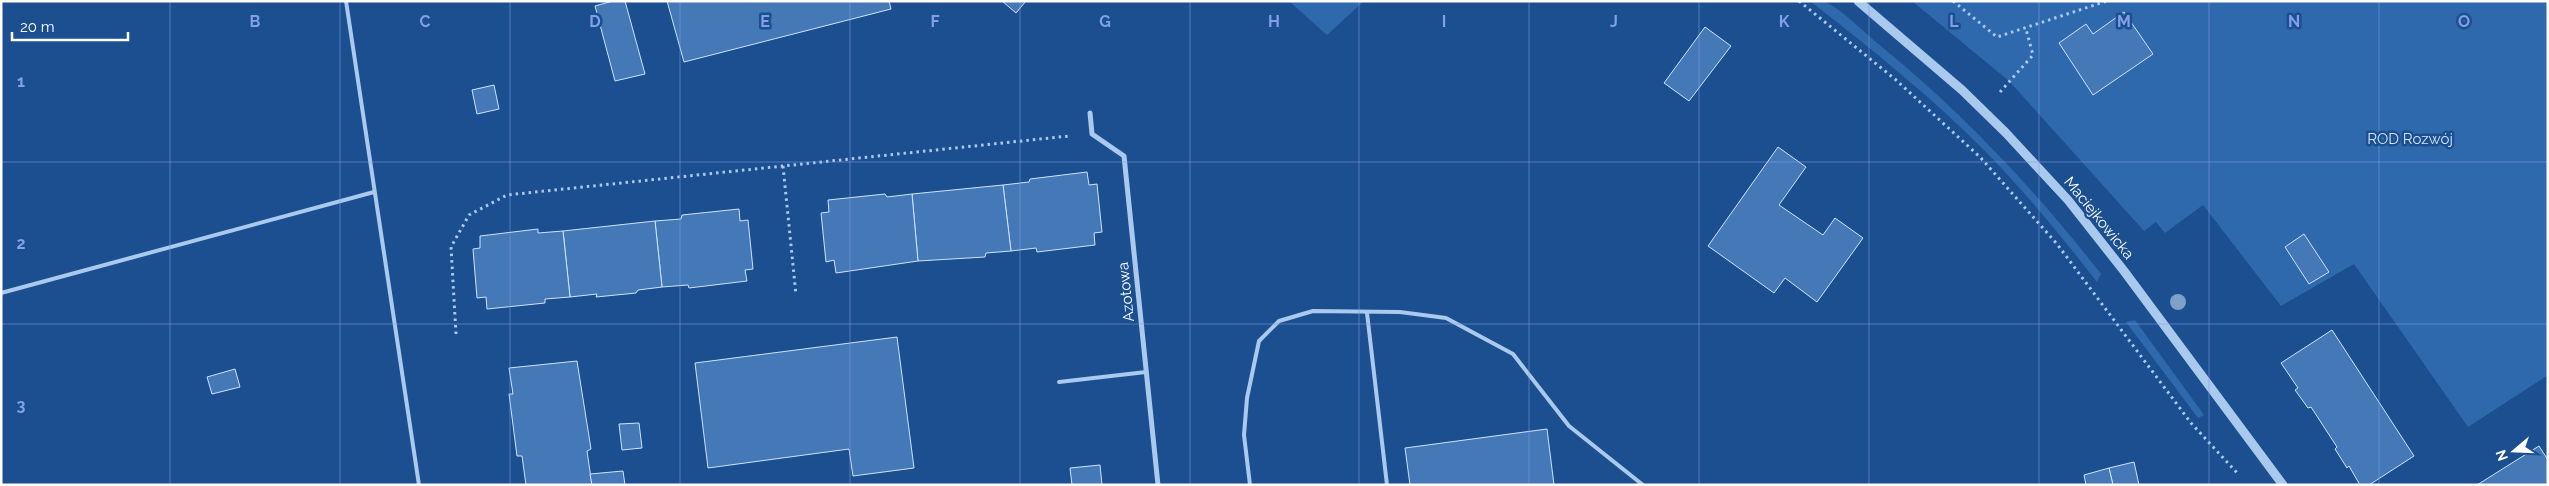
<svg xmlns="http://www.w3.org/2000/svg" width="2549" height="486" viewBox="0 0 2549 486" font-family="Raleway,sans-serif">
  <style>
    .green { fill: #2e69ad }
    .building { fill: #4478b7; stroke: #cfe3fa }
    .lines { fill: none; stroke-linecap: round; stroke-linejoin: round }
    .path { stroke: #a9c9ee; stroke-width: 3; stroke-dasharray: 2.5 4; stroke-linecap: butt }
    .service { stroke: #a9c9ee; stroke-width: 4 }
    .minor { stroke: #a9c9ee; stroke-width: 5 }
    .tertiary { stroke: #a9c9ee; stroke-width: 9 }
    .tree { fill: #7ea0ca }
    .grid { fill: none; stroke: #839eea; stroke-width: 1; stroke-opacity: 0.55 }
    .labels { text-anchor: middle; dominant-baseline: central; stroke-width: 5; stroke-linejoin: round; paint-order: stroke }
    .park-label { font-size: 15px; fill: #cfe3fa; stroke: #1b4f8f }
    .street-label { font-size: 15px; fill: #fff; stroke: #1b4f8f }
    .grid-label { font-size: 16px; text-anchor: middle; font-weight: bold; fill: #839eea; stroke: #1b4f8f; stroke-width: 5; stroke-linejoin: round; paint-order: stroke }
  </style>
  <rect width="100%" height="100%" fill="#1b4f8f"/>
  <g class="green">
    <path d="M 1289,1 L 1364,1 L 1327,35 Z"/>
    <path d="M 1810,1 C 1815,1 1822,0 1825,2 C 1839,7 1864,32 1876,42 C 1961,111 2034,188 2101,274 L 2097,282 C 2062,237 2026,193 1986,152 C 1932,97 1871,49 1810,1 Z"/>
    <path d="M 1912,1 L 2548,1 L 2548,375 L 2468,427 L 2354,264 L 2281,306 L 2203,205 L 2165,233 L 2156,222 L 2144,231 L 2009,81 Z"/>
    <path d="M 2135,320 L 2204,415 L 2198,418 L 2126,322 Z"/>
  </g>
  <g class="building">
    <path d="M 613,1 L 625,1 L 645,74 L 615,81 L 595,6 Z"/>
    <path d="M 667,1 L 889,1 L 891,9 L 684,62 Z"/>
    <path d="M 1002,1 L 1026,1 L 1016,13 Z"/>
    <path d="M 2124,12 L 2153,54 L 2093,95 L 2059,43 L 2086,24 L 2093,34 Z"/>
    <path d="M 1705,27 L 1731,46 L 1689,101 L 1664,83 Z"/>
    <path d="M 494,85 L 499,109 L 477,114 L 472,90 Z"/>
    <path d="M 1778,147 L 1806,167 L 1779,205 L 1823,235 L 1835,218 L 1863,238 L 1817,302 L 1785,278 L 1774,293 L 1708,246 Z"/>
    <path d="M 1087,172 L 1089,185 L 1097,184 L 1102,232 L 1094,233 L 1095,245 L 1037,252 L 1036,248 L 1011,251 L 1003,185 L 1029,182 L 1030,179 Z"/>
    <path d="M 1003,185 L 1011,251 L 986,253 L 985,257 L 918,261 L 912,194 Z"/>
    <path d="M 885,194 L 887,197 L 912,194 L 918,261 L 836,273 L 834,260 L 826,262 L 821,213 L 829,212 L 828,200 Z"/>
    <path d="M 739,209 L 740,221 L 748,220 L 753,269 L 745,270 L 747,281 L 689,288 L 688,285 L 662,287 L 655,221 L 681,219 L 682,215 Z"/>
    <path d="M 655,221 L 662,287 L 638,290 L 636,293 L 596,297 L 597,294 L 570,297 L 563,231 Z"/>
    <path d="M 538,229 L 538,233 L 563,231 L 570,297 L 545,299 L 545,303 L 487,309 L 486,297 L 477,298 L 473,249 L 480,248 L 480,236 Z"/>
    <path d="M 2304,234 L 2329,272 L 2309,284 L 2285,247 Z"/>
    <path d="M 2332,330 L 2414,456 L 2369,485 L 2360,485 L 2349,466 L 2347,468 L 2335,449 L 2337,447 L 2311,407 L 2308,408 L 2295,390 L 2298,388 L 2281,363 Z"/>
    <path d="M 897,337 L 914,468 L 853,476 L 849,449 L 708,468 L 695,363 Z"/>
    <path d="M 577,361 L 591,449 L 587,451 L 592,485 L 526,485 L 522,456 L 517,456 L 509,394 L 513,394 L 509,368 Z"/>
    <path d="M 235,369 L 240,387 L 212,394 L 207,377 Z"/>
    <path d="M 639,423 L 642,448 L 622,450 L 619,424 Z"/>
    <path d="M 1547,429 L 1554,485 L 1410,485 L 1405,448 Z"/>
    <path d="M 2539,446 L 2548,460 L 2548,485 L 2477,485 Z"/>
    <path d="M 2134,462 L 2139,485 L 2113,485 L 2109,468 Z"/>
    <path d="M 1100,465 L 1102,485 L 1072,485 L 1070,468 Z"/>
    <path d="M 2109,468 L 2113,485 L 2086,485 L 2084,475 Z"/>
    <path d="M 623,471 L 625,485 L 592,485 L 590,474 Z"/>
  </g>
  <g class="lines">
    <g class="path">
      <path d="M 1799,1 L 1896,80 L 1980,157 L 2057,244 L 2191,423 L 2239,475"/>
      <path d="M 1953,1 L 1997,37 L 2107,1"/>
      <path d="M 2000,92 L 2033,55 L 2026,29"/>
      <path d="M 783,166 L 796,295"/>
      <path d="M 456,334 L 451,247 L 469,215 L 507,195 L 1069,136"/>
    </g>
    <g class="service">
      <path d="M 346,1 L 419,485"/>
      <path d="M 1,293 L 374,192"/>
      <path d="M 1367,313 L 1387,485"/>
      <path d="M 1059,382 L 1146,372"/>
      <path d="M 1250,485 L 1244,435 L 1247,398 L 1259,341 L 1279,321 L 1313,311 L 1400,312 L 1446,318 L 1513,354 L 1569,426 L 1643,485"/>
    </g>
    <path class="minor" d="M 1090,113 L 1092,134 L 1124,156 L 1158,485"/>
    <path class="tertiary" d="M 1858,1 L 1962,90 L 2006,133 L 2068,200 L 2124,271 L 2283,485"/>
  </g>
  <circle class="tree" cx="2178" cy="302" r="8"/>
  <path class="grid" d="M 170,1 L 170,485M 340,1 L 340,485M 510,1 L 510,485M 680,1 L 680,485M 850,1 L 850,485M 1020,1 L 1020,485M 1190,1 L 1190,485M 1359,1 L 1359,485M 1529,1 L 1529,485M 1699,1 L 1699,485M 1869,1 L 1869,485M 2039,1 L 2039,485M 2209,1 L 2209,485M 2379,1 L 2379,485M 1,162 L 2548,162M 1,324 L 2548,324"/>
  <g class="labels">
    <g class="park-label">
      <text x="2410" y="139">ROD Rozwój</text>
    </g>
    <g class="street-label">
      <text transform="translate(2099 218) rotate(51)">Maciejkowicka</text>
      <text transform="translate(1126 292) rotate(-96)">Azotowa</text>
    </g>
  </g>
  <g class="grid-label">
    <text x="255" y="27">B</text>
    <text x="425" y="27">C</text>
    <text x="595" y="27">D</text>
    <text x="765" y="27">E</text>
    <text x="935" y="27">F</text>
    <text x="1105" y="27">G</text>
    <text x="1274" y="27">H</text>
    <text x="1444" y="27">I</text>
    <text x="1614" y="27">J</text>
    <text x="1784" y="27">K</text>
    <text x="1954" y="27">L</text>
    <text x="2124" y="27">M</text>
    <text x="2294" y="27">N</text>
    <text x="2464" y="27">O</text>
    <text x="21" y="87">1</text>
    <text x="21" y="249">2</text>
    <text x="21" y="411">3</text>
  </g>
  <rect width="2549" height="486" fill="none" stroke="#ffffff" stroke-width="5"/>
  <g transform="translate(2514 451) rotate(251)" stroke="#1b4f8f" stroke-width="4" paint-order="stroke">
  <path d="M0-4L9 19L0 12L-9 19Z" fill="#ffffff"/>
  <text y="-8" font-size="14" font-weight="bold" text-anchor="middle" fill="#ffffff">N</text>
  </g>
  <path d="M12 32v8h116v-8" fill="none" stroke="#ffffff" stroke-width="2.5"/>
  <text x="20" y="32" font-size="15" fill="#ffffff" stroke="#1b4f8f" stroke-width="4" paint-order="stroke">20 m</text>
</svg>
